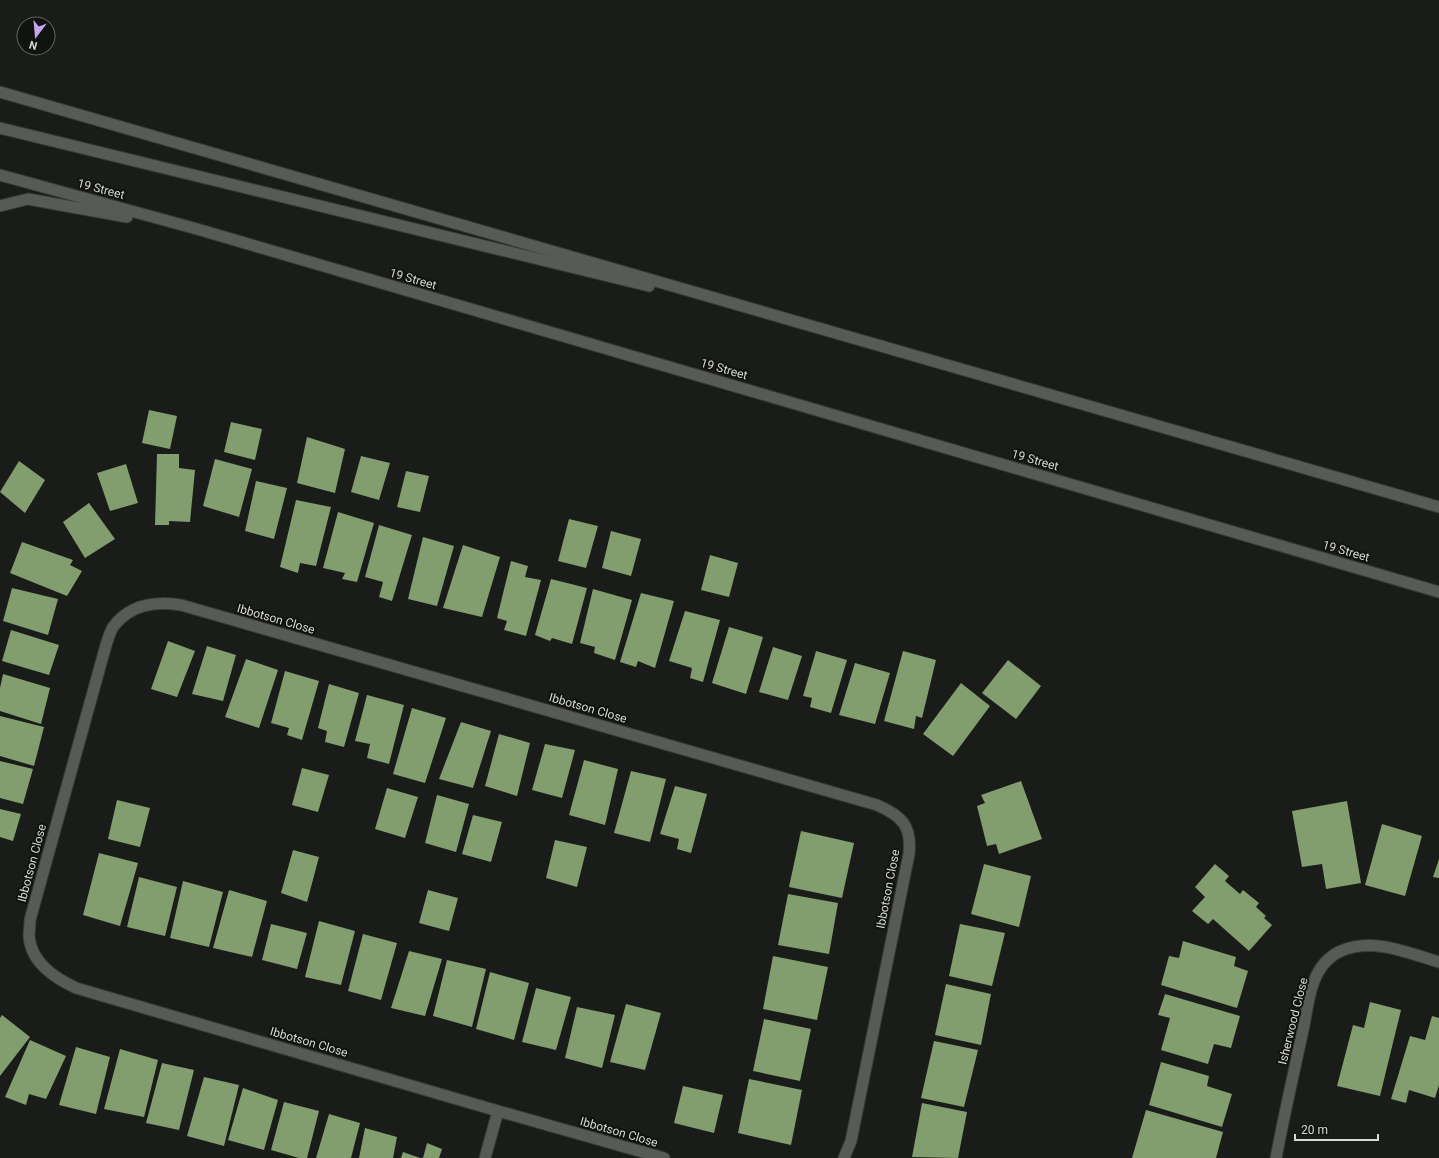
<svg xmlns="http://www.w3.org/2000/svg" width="1439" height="1158" viewBox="0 0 1439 1158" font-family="Roboto,sans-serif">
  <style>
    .building { fill: #829d6e }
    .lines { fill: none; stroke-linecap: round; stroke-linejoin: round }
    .minor-casing { stroke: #373937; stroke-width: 13 }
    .secondary-casing { stroke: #373937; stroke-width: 13 }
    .minor { stroke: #585a57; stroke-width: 11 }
    .secondary { stroke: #585a57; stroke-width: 11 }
    .labels { text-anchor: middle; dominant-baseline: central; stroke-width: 4; stroke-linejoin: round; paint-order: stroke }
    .street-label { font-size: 12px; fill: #d7d9d7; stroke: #111310 }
  </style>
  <rect width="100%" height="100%" fill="#1a1c19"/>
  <g class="building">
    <path d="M 149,410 L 177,416 L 170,449 L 142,443 Z"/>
    <path d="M 231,422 L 262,429 L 255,460 L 224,452 Z"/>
    <path d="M 307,437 L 345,449 L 335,493 L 297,483 Z"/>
    <path d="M 157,454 L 179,454 L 179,468 L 195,470 L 190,522 L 169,521 L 169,525 L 155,525 Z"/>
    <path d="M 361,456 L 390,463 L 379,500 L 351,492 Z"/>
    <path d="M 215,459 L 252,469 L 239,517 L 203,506 Z"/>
    <path d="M 19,461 L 45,480 L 25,513 L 0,492 Z"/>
    <path d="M 126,464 L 138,503 L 110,511 L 97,473 Z"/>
    <path d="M 406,471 L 429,476 L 420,512 L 397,507 Z"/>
    <path d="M 256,481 L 287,488 L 274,539 L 245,531 Z"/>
    <path d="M 296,500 L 331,507 L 316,566 L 300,563 L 298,573 L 280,567 Z"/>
    <path d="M 89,503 L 115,539 L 85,558 L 63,522 Z"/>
    <path d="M 338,512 L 374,523 L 357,582 L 342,579 L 345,573 L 323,568 Z"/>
    <path d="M 569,519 L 598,526 L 586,568 L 558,561 Z"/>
    <path d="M 379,525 L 412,535 L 392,601 L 379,597 L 383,582 L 365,577 Z"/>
    <path d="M 611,531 L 641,539 L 631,576 L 602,568 Z"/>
    <path d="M 423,537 L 454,546 L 437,606 L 408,599 Z"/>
    <path d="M 22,542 L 73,560 L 70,565 L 82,571 L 67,596 L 10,573 Z"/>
    <path d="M 463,545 L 500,557 L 482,617 L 443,608 Z"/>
    <path d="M 710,555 L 738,563 L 729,597 L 701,590 Z"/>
    <path d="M 511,561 L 528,566 L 525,577 L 541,580 L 526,636 L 504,630 L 507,621 L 497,618 Z"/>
    <path d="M 551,579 L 587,588 L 572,644 L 552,638 L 550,641 L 535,635 Z"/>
    <path d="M 12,588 L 58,599 L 48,635 L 3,621 Z"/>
    <path d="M 593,589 L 632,600 L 615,660 L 594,653 L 595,647 L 580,643 Z"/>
    <path d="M 641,593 L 674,601 L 655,668 L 638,661 L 636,667 L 620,662 Z"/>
    <path d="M 685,611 L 720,620 L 703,682 L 690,678 L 692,668 L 669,661 Z"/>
    <path d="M 729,627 L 763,637 L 746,694 L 712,683 Z"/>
    <path d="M 11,630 L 59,645 L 49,675 L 2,661 Z"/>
    <path d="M 168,641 L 195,651 L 177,697 L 151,689 Z"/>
    <path d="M 207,646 L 236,655 L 223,701 L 192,694 Z"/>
    <path d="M 773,647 L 802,656 L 788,700 L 759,692 Z"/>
    <path d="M 816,651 L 847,660 L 831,713 L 810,707 L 812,698 L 803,696 Z"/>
    <path d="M 903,651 L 936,660 L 922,718 L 916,716 L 914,729 L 884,721 Z"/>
    <path d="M 246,659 L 278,670 L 259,728 L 225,717 Z"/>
    <path d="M 1008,660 L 1041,686 L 1016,719 L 982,693 Z"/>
    <path d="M 855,663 L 890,673 L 875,724 L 839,715 Z"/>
    <path d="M 285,671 L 319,681 L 302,740 L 287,735 L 289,728 L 271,723 Z"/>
    <path d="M 3,674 L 50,688 L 41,724 L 0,711 L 0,688 Z"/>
    <path d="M 961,683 L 990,706 L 953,756 L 923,734 Z"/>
    <path d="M 329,684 L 359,693 L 344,747 L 325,742 L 327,731 L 318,728 Z"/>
    <path d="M 367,695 L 404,705 L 389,764 L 367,758 L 370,744 L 355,741 Z"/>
    <path d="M 412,708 L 446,718 L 425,783 L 393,774 Z"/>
    <path d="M 0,716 L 44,727 L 34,766 L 0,756 Z"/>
    <path d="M 461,722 L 491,731 L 473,788 L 439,779 Z"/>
    <path d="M 499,734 L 530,743 L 517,796 L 485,786 Z"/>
    <path d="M 545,744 L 575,750 L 562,798 L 532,790 Z"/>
    <path d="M 584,760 L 618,769 L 605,825 L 569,815 Z"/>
    <path d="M 0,761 L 33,769 L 23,804 L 0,798 Z"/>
    <path d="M 302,768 L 329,775 L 318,812 L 292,805 Z"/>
    <path d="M 631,771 L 666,779 L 650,842 L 614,833 Z"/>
    <path d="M 1021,781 L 1042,839 L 999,854 L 996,844 L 987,846 L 977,806 L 985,803 L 981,795 Z"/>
    <path d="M 675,786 L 707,794 L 691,853 L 677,849 L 679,839 L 660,834 Z"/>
    <path d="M 387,788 L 418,797 L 405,838 L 375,829 Z"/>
    <path d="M 437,795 L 469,804 L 456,852 L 425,843 Z"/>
    <path d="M 117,800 L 150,808 L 140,847 L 108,839 Z"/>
    <path d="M 1347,801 L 1361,883 L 1326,889 L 1322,864 L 1302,867 L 1292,811 Z"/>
    <path d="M 0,809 L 21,814 L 13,841 L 0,837 Z"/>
    <path d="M 473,815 L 502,822 L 491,862 L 462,854 Z"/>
    <path d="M 1382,824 L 1422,836 L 1405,896 L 1365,885 Z"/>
    <path d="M 801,831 L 854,843 L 842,898 L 789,887 Z"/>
    <path d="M 555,840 L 587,847 L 577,887 L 546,878 Z"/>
    <path d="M 293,850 L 319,857 L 307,902 L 281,893 Z"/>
    <path d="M 99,853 L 138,863 L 120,926 L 83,915 Z"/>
    <path d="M 1439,859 L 1439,878 L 1433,877 Z"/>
    <path d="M 984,864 L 1031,876 L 1019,927 L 971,914 Z"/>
    <path d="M 1215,864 L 1229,876 L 1225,881 L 1240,894 L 1243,890 L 1259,903 L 1256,907 L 1266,916 L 1264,918 L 1272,925 L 1249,951 L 1213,919 L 1208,924 L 1192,911 L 1205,897 L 1195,887 Z"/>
    <path d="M 139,877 L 177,887 L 165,936 L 127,927 Z"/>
    <path d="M 183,881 L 223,892 L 209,947 L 170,938 Z"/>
    <path d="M 229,890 L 267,901 L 252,957 L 213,948 Z"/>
    <path d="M 428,890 L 458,898 L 449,931 L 419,923 Z"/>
    <path d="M 788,894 L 838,903 L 829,954 L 778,945 Z"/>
    <path d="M 319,921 L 355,931 L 341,985 L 305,977 Z"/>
    <path d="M 271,924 L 307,933 L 297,969 L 262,960 Z"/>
    <path d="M 960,924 L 1005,933 L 992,986 L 949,976 Z"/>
    <path d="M 363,934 L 397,943 L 381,1000 L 348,991 Z"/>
    <path d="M 1183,941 L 1236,957 L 1234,966 L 1248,971 L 1237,1008 L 1161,985 L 1169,956 L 1179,958 Z"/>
    <path d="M 409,951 L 442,959 L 425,1016 L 391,1008 Z"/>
    <path d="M 773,956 L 828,967 L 817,1020 L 763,1009 Z"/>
    <path d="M 447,960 L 486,969 L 472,1027 L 433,1016 Z"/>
    <path d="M 490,972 L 529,983 L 514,1040 L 476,1029 Z"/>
    <path d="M 946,984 L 991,994 L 981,1045 L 935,1035 Z"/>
    <path d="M 536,988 L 571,997 L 556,1050 L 522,1042 Z"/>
    <path d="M 1165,994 L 1240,1016 L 1231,1048 L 1214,1044 L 1208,1064 L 1161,1050 L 1170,1018 L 1158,1015 Z"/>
    <path d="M 1370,1002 L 1401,1010 L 1380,1096 L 1337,1086 L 1353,1025 L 1364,1028 Z"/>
    <path d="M 626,1004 L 661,1013 L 645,1070 L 610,1062 Z"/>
    <path d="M 577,1007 L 615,1015 L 602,1068 L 565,1058 Z"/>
    <path d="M 2,1015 L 30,1037 L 0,1076 L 0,1018 Z"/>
    <path d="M 1432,1016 L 1439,1018 L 1439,1085 L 1435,1098 L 1409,1090 L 1406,1103 L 1391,1099 L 1410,1036 L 1425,1040 Z"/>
    <path d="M 764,1019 L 811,1029 L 800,1081 L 753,1071 Z"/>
    <path d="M 30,1040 L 66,1056 L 46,1099 L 29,1094 L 26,1105 L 5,1097 Z"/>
    <path d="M 934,1041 L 978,1050 L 964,1107 L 921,1098 Z"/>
    <path d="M 76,1047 L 110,1057 L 96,1114 L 59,1105 Z"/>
    <path d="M 120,1049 L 158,1060 L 144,1117 L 104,1109 Z"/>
    <path d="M 1161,1062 L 1209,1076 L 1207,1086 L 1232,1094 L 1222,1127 L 1149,1105 Z"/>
    <path d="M 162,1063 L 194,1070 L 179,1130 L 146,1123 Z"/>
    <path d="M 204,1077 L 239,1085 L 224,1146 L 187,1136 Z"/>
    <path d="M 749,1079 L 802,1090 L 791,1145 L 738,1133 Z"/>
    <path d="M 683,1086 L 723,1095 L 714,1133 L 674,1123 Z"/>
    <path d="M 243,1088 L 278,1100 L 264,1150 L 228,1140 Z"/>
    <path d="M 284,1102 L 319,1111 L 307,1158 L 299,1158 L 271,1150 Z"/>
    <path d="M 922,1103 L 967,1112 L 958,1158 L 912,1157 Z"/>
    <path d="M 1146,1110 L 1223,1132 L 1216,1158 L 1132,1158 Z"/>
    <path d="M 329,1114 L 360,1123 L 351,1158 L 316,1158 Z"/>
    <path d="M 365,1128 L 397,1137 L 393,1158 L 359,1158 Z"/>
    <path d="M 427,1143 L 442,1149 L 439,1158 L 423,1158 Z"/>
    <path d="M 403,1152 L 420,1158 L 401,1158 Z"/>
  </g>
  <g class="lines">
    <g class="minor-casing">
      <g id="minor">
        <path d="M 485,1158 L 498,1111"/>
        <path d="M 664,1158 L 498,1111 L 76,988 C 55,978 31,963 29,936 C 29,931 30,926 30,920 L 106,645 C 108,639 110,632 113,627 C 130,604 155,601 181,605 L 877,805 C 902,816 912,826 909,854 L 851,1141 L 844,1158"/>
        <path d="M 1276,1158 C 1284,1115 1294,1072 1303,1030 C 1307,1012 1309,987 1319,971 C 1323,963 1333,954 1341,951 C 1373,937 1408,953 1439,962"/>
      </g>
    </g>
    <g class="secondary-casing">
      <g id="secondary">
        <path d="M 0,92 L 1439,507"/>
        <path d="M 0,128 L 649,286"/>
        <path d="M 0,175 L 197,229 L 1439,592"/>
        <path d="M 0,206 L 28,199 L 127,217"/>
      </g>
    </g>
    <use href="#minor" class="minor"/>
    <use href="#secondary" class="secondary"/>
  </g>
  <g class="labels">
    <g class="street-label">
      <text transform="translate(101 189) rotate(15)">19 Street</text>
      <text transform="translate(413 279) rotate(16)">19 Street</text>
      <text transform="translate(724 369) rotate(16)">19 Street</text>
      <text transform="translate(1035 460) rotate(16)">19 Street</text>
      <text transform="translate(1346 551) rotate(16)">19 Street</text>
      <text transform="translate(276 619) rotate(16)">Ibbotson Close</text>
      <text transform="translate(588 708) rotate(16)">Ibbotson Close</text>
      <text transform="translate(32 863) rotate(-75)">Ibbotson Close</text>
      <text transform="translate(888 889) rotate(-79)">Ibbotson Close</text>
      <text transform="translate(1293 1021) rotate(-76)">Isherwood Close</text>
      <text transform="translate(309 1042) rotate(16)">Ibbotson Close</text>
      <text transform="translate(619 1132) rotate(16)">Ibbotson Close</text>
    </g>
  </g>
  <g transform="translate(36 36) rotate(196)"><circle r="19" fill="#111310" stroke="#606260"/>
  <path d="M0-3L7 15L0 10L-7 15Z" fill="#c8a6ef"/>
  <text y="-6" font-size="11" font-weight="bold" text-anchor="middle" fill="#d7d9d7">N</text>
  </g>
  <path d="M1295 1134v6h83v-6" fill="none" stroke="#d7d9d7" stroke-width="2"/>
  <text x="1301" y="1134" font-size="12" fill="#d7d9d7" stroke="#111310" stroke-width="3" paint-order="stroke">20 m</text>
</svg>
